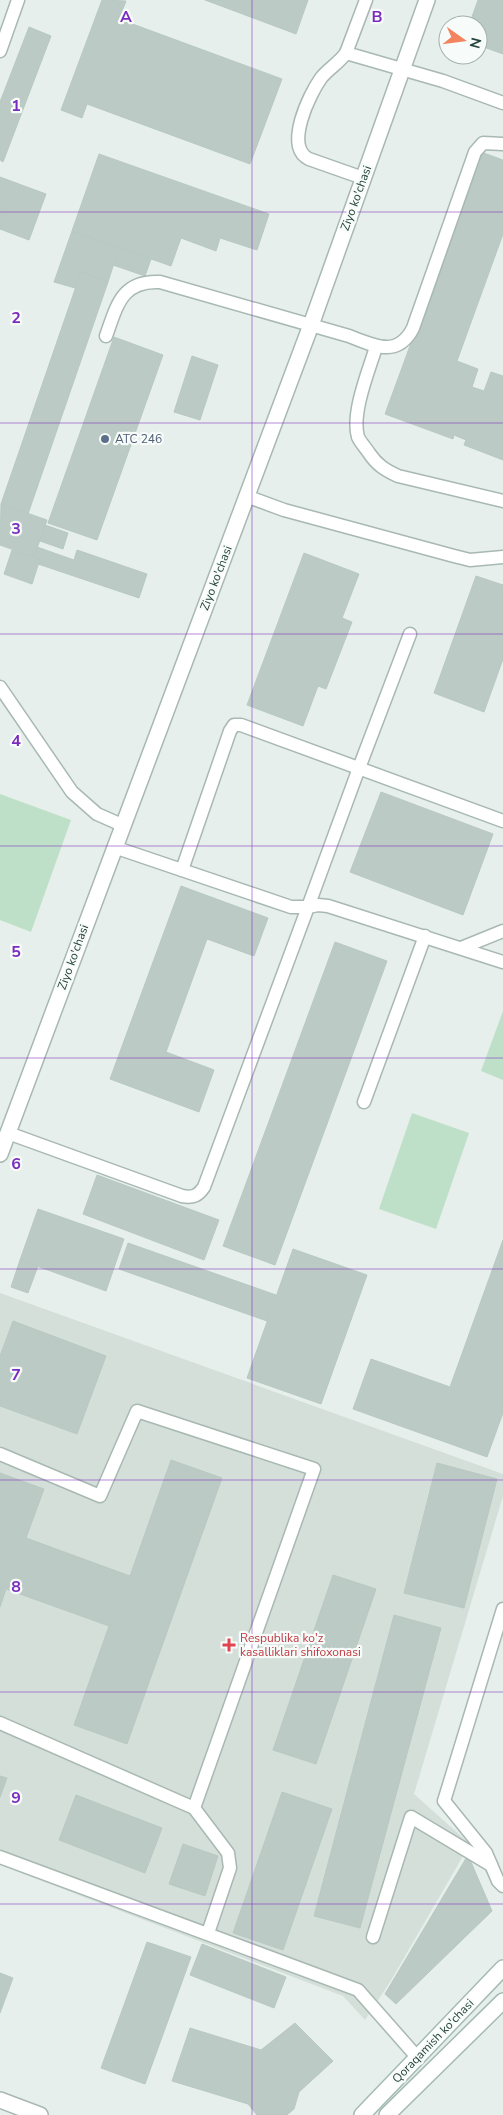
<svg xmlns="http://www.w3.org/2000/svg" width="503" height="2115" viewBox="0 0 503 2115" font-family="'Nunito Sans',sans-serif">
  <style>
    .built { fill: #d4dfda }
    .green { fill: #bfe0c8 }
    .building { fill: #bbcac4; stroke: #b8c9c2 }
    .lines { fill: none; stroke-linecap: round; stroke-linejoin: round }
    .service-casing { stroke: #a8b8b2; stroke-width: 15 }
    .minor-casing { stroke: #a8b8b2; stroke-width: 18 }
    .tertiary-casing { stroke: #a8b8b2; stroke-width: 18 }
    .secondary-casing { stroke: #a4bbb3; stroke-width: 18 }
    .service { stroke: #fff; stroke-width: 12 }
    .minor { stroke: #fff; stroke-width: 15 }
    .tertiary { stroke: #fff; stroke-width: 15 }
    .secondary { stroke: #fff; stroke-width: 15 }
    .grid { fill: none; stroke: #7b2cbf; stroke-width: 1; stroke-opacity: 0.55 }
    .service-dot { fill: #5c6f8a; stroke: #f7fbf9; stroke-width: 2 }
    .health-dot { fill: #e0444e; stroke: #f7fbf9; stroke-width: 2 }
    .labels { text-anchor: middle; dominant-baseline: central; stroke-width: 4.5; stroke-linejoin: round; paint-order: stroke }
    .street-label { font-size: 12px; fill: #24423a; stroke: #f7fbf9 }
    .service-label { font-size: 12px; fill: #4e5e75; stroke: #f7fbf9; text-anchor: start }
    .health-label { font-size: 12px; fill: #be3a42; stroke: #f7fbf9; text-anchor: start }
    .grid-label { font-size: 16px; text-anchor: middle; font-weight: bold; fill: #7b2cbf; stroke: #f7fbf9; stroke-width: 4.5; stroke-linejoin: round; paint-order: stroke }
  </style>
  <rect width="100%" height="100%" fill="#e6efeb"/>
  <path class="built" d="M 0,1293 L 503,1474 L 503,1496 L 414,1794 L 470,1844 L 390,1982 L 365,2020 L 343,1996 L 0,1865 Z"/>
  <g class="green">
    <path d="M 0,794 L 71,820 L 31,932 L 0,920 Z"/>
    <path d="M 503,1011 L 503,1080 L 481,1071 Z"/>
    <path d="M 412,1113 L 469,1133 L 436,1229 L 379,1209 Z"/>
  </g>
  <g class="building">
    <path d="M 102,0 L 126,1 L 119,19 L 282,79 L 250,164 L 87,104 L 82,118 L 61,110 Z"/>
    <path d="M 205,0 L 308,0 L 296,34 Z"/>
    <path d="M 478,0 L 503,0 L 503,54 L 478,45 L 478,25 L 469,25 Z"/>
    <path d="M 29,27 L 51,36 L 3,162 L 0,160 L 0,102 Z"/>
    <path d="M 481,152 L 503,160 L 503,234 L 457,361 L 478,369 L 472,387 L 484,391 L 491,372 L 503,376 L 503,460 L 464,445 L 466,440 L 454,435 L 453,439 L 385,414 Z"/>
    <path d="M 99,154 L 269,214 L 257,250 L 220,238 L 216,251 L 181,238 L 171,266 L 72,231 Z"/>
    <path d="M 0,177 L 46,194 L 29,240 L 0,229 Z"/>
    <path d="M 72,231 L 119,248 L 108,282 L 81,272 L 75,288 L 54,282 Z"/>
    <path d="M 119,248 L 151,259 L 145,276 L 113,265 Z"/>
    <path d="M 81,272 L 108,282 L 28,514 L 1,504 Z"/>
    <path d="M 114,337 L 163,355 L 97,540 L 48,523 Z"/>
    <path d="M 192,356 L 218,365 L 200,420 L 174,412 Z"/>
    <path d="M 1,504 L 47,520 L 34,557 L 0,545 Z"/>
    <path d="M 45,525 L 68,533 L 63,549 L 40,541 Z"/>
    <path d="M 37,547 L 74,560 L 77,550 L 147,574 L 139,598 L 38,564 L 40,559 L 34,557 Z"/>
    <path d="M 12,550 L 40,559 L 32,584 L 4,574 Z"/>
    <path d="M 304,553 L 359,574 L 342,618 L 352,622 L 326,689 L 318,686 L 303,726 L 247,705 Z"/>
    <path d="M 476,576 L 503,585 L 503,659 L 484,712 L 434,693 Z"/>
    <path d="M 381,792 L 493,834 L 463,915 L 350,872 Z"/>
    <path d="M 181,886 L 268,918 L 254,956 L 207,939 L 166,1052 L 214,1070 L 199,1112 L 110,1079 Z"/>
    <path d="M 335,942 L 387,961 L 275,1265 L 223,1246 Z"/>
    <path d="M 97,1175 L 219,1220 L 204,1260 L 83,1214 Z"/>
    <path d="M 38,1209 L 124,1239 L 106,1291 L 20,1260 Z"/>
    <path d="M 503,1240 L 503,1413 L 487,1457 L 353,1409 L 371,1359 L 450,1387 Z"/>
    <path d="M 128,1243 L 276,1295 L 267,1321 L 119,1269 Z"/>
    <path d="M 293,1249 L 367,1275 L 321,1404 L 247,1378 Z"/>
    <path d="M 20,1260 L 38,1266 L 28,1293 L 11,1287 Z"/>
    <path d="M 13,1321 L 106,1356 L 77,1434 L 0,1406 L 0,1356 Z"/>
    <path d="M 171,1460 L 222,1478 L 127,1744 L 74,1725 L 109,1626 L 6,1589 L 0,1607 L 0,1473 L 44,1489 L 26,1538 L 130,1576 Z"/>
    <path d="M 437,1463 L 497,1479 L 464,1608 L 404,1593 Z"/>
    <path d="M 333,1575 L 376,1589 L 316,1764 L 273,1750 Z"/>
    <path d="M 394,1615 L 441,1628 L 360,1928 L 314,1916 Z"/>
    <path d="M 0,1776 L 7,1778 L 0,1797 Z"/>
    <path d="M 282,1792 L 332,1809 L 283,1950 L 233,1933 Z"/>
    <path d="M 76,1795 L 162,1828 L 145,1873 L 59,1840 Z"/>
    <path d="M 183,1844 L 218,1856 L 205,1896 L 169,1884 Z"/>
    <path d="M 468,1855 L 492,1911 L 396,2004 L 385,1994 Z"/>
    <path d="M 147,1942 L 191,1957 L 145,2084 L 101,2068 Z"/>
    <path d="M 202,1944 L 286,1977 L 274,2008 L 190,1975 Z"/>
    <path d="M 0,1973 L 13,1978 L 0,2013 Z"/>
    <path d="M 295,2023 L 333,2061 L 299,2092 L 294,2109 L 287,2115 L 257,2115 L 248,2104 L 172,2081 L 190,2028 L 261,2050 Z"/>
  </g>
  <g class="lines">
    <g class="service-casing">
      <g id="service">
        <path d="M 366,0 L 346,53 L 443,81 L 503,103"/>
        <path d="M 0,51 L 18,0"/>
        <path d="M 346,53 C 339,63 328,69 321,78 C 309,95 284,147 309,159 L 363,178"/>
        <path d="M 106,336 C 117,305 122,280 160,282 L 349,336 C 374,346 398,358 413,328 L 475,152 L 483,143 L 503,144"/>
        <path d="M 376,347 C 369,370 351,413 358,437 C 360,442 366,448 369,453 C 377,465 385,470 398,476 L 503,501"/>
        <path d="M 246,496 L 284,510 L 454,556 L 470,560 L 503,557"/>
        <path d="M 0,687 L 72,792 L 97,814 L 122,825"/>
        <path d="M 114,847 L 291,907 L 308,907 L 359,768 L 410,634"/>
        <path d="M 182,870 L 230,731 L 234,725 L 241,725 L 503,821"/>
        <path d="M 461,948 L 503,931"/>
        <path d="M 364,1102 L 425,936"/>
        <path d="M 8,1133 L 182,1196 C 193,1198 198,1196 204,1187 L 308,907 L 318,905 L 328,906 L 503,962"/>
        <path d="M 0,1454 L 100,1496 L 137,1411 L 314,1469 L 194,1808 L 0,1723"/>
        <path d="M 503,1609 L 444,1801 L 486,1853 L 498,1881 L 503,1886"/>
        <path d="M 194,1808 L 228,1853 L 230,1868 L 208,1933"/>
        <path d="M 0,1857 L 358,1990 L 417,2057"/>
        <path d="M 373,1937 L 411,1817 L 491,1865"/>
      </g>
    </g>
    <g class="minor-casing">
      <path id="minor" d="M 0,1154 L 311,325 L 427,0"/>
    </g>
    <g class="tertiary-casing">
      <path id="tertiary" d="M 0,2100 L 40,2115"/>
    </g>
    <g class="secondary-casing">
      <g id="secondary">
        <path d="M 362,2115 L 503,1968"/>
        <path d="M 387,2115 L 503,2001"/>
      </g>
    </g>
    <use href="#service" class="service"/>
    <use href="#minor" class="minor"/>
    <use href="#tertiary" class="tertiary"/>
    <use href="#secondary" class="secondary"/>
  </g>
  <path class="grid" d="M 252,0 L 252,2115M 0,212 L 503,212M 0,423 L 503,423M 0,634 L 503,634M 0,846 L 503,846M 0,1058 L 503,1058M 0,1269 L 503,1269M 0,1480 L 503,1480M 0,1692 L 503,1692M 0,1904 L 503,1904"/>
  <circle class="service-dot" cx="105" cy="439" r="5"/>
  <path class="health-dot" d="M226.5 1637.5h5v5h5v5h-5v5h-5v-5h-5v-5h5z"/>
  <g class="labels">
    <g class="street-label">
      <text transform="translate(356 198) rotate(-70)">Ziyo ko'chasi</text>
      <text transform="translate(216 578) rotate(-69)">Ziyo ko'chasi</text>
      <text transform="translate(73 957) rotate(-70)">Ziyo ko'chasi</text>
      <text transform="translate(433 2041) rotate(-46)">Qoraqamish ko'chasi</text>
    </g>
    <g class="service-label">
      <text x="115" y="439">АТС 246</text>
    </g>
    <g class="health-label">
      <text x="240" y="1638">Respublika ko'z<tspan x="240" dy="14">kasalliklari shifoxonasi</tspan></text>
    </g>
  </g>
  <g class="grid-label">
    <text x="126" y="22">A</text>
    <text x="377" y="22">B</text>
    <text x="16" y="111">1</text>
    <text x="16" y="323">2</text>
    <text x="16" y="534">3</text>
    <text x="16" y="746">4</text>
    <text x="16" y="957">5</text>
    <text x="16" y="1169">6</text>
    <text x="16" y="1380">7</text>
    <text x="16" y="1592">8</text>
    <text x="16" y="1803">9</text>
  </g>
  <g transform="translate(463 40) rotate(104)"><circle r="24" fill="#f7fbf9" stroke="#a3b1ad"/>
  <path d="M0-4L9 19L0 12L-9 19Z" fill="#f4845f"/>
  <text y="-8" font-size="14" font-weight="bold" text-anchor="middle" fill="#24423a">N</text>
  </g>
</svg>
